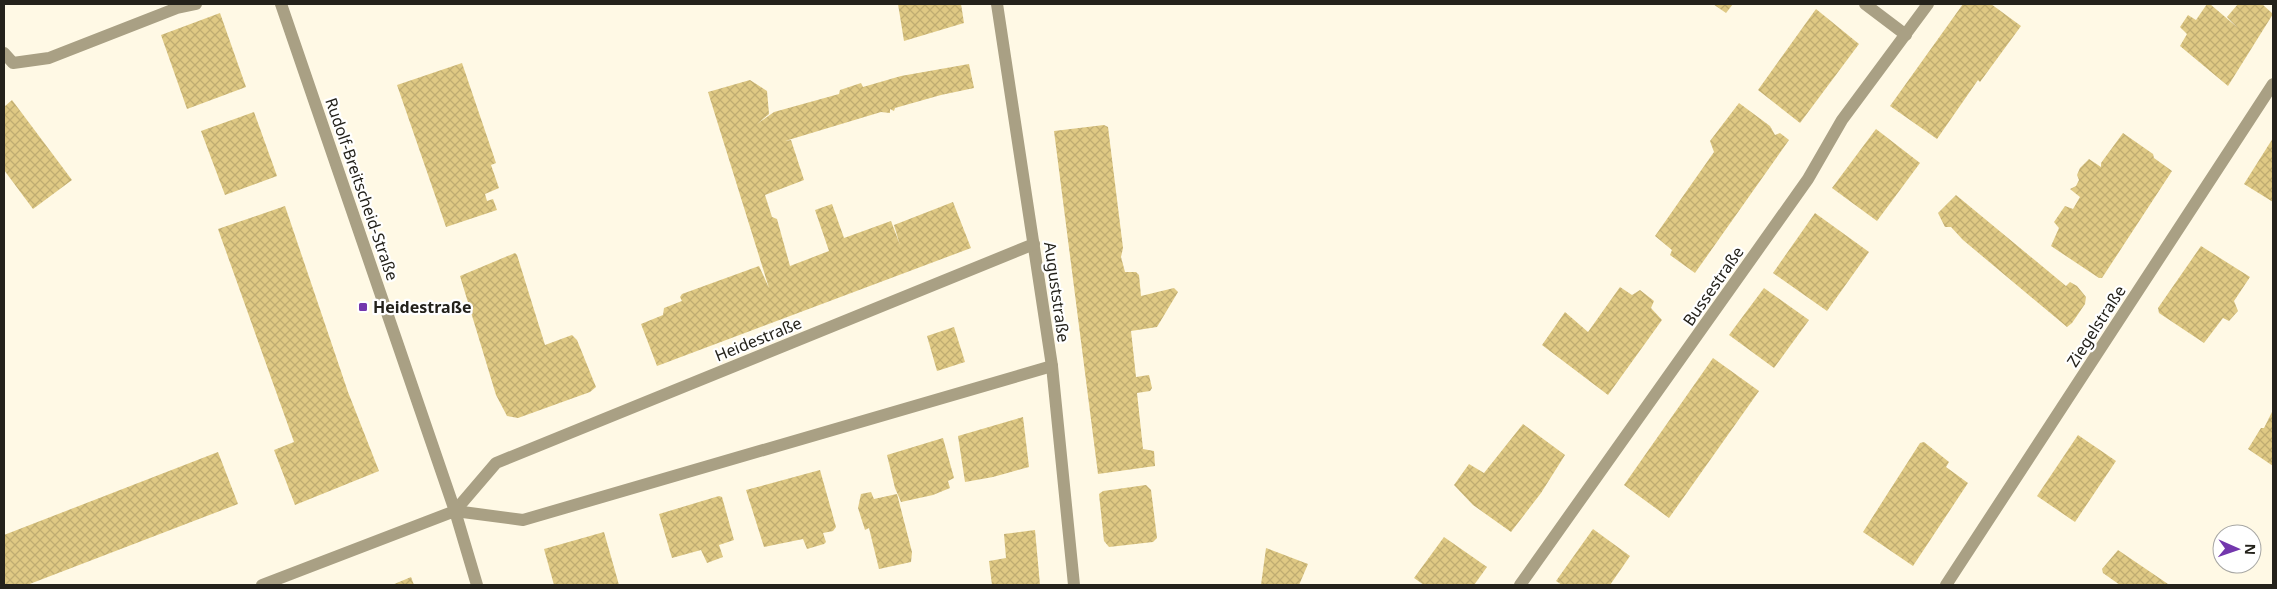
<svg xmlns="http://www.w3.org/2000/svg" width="2277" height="589" viewBox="0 0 2277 589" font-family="'Noto Sans',sans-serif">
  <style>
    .building { fill: url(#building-cross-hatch) }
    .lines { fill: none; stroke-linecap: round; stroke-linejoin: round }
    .service { stroke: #a9a084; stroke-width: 12 }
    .minor { stroke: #a9a084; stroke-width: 12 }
    .tertiary { stroke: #a9a084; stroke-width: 12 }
    .poi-dot { fill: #7337ad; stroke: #fff; stroke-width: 2 }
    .labels { text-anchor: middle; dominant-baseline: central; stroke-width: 4.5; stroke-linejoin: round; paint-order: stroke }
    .street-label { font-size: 16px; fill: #24221b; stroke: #fff }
    .poi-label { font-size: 16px; font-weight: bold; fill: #24221b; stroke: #fff; text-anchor: start }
  </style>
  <defs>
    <pattern id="building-cross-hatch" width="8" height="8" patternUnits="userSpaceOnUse" patternTransform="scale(1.25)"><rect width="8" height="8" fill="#dfc984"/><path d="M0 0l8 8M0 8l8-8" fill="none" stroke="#bfac71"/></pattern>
  </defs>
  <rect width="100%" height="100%" fill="#fff9e5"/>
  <g class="building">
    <path d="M 898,4 L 961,4 L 964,23 L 904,41 Z"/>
    <path d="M 1713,4 L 1733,4 L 1726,13 Z"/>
    <path d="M 1963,4 L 1991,4 L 2021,26 L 1980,82 L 1978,80 L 1937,139 L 1890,106 Z"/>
    <path d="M 2207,4 L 2210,4 L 2238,28 L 2227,17 L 2238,4 L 2262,4 L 2273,14 L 2228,86 L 2180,46 L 2187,34 L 2180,27 L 2188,15 L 2196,20 Z"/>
    <path d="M 1816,9 L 1859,44 L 1800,123 L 1758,90 Z"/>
    <path d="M 220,13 L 246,87 L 187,109 L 161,35 Z"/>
    <path d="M 462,63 L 496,163 L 491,165 L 499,188 L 485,194 L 487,201 L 493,199 L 497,210 L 446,227 L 397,85 Z"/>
    <path d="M 969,64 L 974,88 L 941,95 L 895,108 L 894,111 L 890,109 L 890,113 L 881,112 L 785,141 L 791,140 L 804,180 L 765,195 L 772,217 L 777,219 L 790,266 L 829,251 L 815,210 L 832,204 L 844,238 L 891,221 L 900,245 L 894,225 L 953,202 L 971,248 L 657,366 L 641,324 L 663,315 L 664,308 L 682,301 L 680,297 L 682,294 L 759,266 L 769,288 L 708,92 L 750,80 L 767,91 L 769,114 L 757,124 L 774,112 L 839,94 L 840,90 L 861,83 L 863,87 L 901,76 Z"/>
    <path d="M 12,100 L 72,180 L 33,209 L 4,170 L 4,107 Z"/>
    <path d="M 1739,103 L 1770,126 L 1775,135 L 1780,133 L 1789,140 L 1695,273 L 1670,255 L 1672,250 L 1655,236 L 1714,152 L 1710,141 Z"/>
    <path d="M 254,112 L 277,176 L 225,195 L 201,131 Z"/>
    <path d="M 1104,125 L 1108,127 L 1123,248 L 1121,257 L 1125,272 L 1136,272 L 1139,275 L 1141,296 L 1174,288 L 1178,292 L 1157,327 L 1131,331 L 1136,377 L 1149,375 L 1152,388 L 1150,391 L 1137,393 L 1143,449 L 1154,451 L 1155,466 L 1098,474 L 1054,131 Z"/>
    <path d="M 1876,129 L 1920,163 L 1877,221 L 1832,188 Z"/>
    <path d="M 2123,133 L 2153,154 L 2154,158 L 2172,171 L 2102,278 L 2099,278 L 2051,246 L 2059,228 L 2054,222 L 2065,206 L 2073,209 L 2080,197 L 2070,189 L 2076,186 L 2079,180 L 2077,175 L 2080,168 L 2089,159 L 2101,167 L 2101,163 Z"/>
    <path d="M 2273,138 L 2273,202 L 2244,184 Z"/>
    <path d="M 1956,195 L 2066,286 L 2070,282 L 2077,286 L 2086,297 L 2085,304 L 2072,323 L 2067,327 L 1963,240 L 1951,227 L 1945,227 L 1938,213 Z"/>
    <path d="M 285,206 L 348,392 L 379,471 L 295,505 L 274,450 L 294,442 L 218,229 Z"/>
    <path d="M 1815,213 L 1869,252 L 1827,311 L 1773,273 Z"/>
    <path d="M 2201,246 L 2250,277 L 2234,301 L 2238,311 L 2229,321 L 2223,318 L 2204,343 L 2159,313 L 2158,308 Z"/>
    <path d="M 515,253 L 517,255 L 545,345 L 572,335 L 577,340 L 596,387 L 590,392 L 518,418 L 507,416 L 496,395 L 460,276 Z"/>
    <path d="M 1620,287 L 1632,295 L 1640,290 L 1654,301 L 1651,308 L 1662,320 L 1608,395 L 1542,345 L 1565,312 L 1588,332 Z"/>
    <path d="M 1764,288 L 1809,320 L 1774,368 L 1729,335 Z"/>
    <path d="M 954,327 L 965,362 L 937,371 L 927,336 Z"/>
    <path d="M 1713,358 L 1759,391 L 1669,518 L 1624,485 Z"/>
    <path d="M 2273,410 L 2273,466 L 2248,449 L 2261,428 L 2264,428 Z"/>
    <path d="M 1023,417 L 1029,467 L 993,477 L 965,482 L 958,436 Z"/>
    <path d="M 1523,424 L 1565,455 L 1541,493 L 1511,532 L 1473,505 L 1454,485 L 1469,464 L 1484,473 Z"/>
    <path d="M 2078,435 L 2116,461 L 2075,522 L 2037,496 Z"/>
    <path d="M 943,438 L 954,478 L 948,481 L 950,488 L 933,495 L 901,502 L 895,488 L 887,455 Z"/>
    <path d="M 1924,442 L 1949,462 L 1946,467 L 1968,483 L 1913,566 L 1863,532 L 1920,443 Z"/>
    <path d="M 218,452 L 238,504 L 27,585 L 4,585 L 4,535 Z"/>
    <path d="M 820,470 L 836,527 L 833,531 L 823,533 L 826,542 L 824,544 L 807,549 L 803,539 L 764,547 L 746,490 Z"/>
    <path d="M 1146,485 L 1151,490 L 1157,538 L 1153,542 L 1109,547 L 1104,541 L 1099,494 L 1103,491 Z"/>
    <path d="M 871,492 L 874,499 L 897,494 L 912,552 L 911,562 L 879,569 L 869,528 L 865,530 L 858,508 L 861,494 Z"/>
    <path d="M 719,496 L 722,497 L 734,540 L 719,545 L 723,557 L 707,563 L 701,550 L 672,558 L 659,514 Z"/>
    <path d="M 1593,529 L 1630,556 L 1610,585 L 1562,585 L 1556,581 Z"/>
    <path d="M 1035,530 L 1040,585 L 992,585 L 989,561 L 1006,558 L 1004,534 Z"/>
    <path d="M 604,532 L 619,585 L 554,585 L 544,549 Z"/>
    <path d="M 1444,537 L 1487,567 L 1474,585 L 1424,585 L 1414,578 Z"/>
    <path d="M 1266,548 L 1308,564 L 1299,585 L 1261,585 Z"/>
    <path d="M 2118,550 L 2168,584 L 2168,585 L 2120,585 L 2103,573 L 2102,569 Z"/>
    <path d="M 411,577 L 414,585 L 392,585 Z"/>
  </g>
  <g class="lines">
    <path class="service" d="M 4,53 L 13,63 L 49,58 L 177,8 L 196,4"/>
    <g class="minor">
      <path d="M 997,4 L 1052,366 L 1074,585"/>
      <path d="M 1865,4 L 1906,35"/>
      <path d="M 455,511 L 523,520 L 1052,366"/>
      <path d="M 262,585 L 455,511 L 496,463 L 1034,244"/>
      <path d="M 1520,585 L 1808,179 L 1842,120 L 1928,4"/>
      <path d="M 1946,585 L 2273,84"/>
    </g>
    <path class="tertiary" d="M 281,4 L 455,511 L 477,585"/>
  </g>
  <rect class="poi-dot" x="358" y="302" width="10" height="10" rx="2.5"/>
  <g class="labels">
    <g class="street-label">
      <text transform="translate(362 189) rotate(71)">Rudolf-Breitscheid-Straße</text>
      <text transform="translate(1713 286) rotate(-55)">Bussestraße</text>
      <text transform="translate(1057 292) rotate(82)">Auguststraße</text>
      <text transform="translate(2096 326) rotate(-57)">Ziegelstraße</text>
      <text transform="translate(758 339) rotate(-22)">Heidestraße</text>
    </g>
    <g class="poi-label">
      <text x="373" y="307">Heidestraße</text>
    </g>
  </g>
  <rect width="2277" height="589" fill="none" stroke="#24221b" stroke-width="10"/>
  <g transform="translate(2237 549) rotate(92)"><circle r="24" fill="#ffffff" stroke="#a7a7a4"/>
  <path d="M0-4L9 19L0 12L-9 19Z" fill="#7337ad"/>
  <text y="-8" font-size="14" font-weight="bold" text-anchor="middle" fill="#24221b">N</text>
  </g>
</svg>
